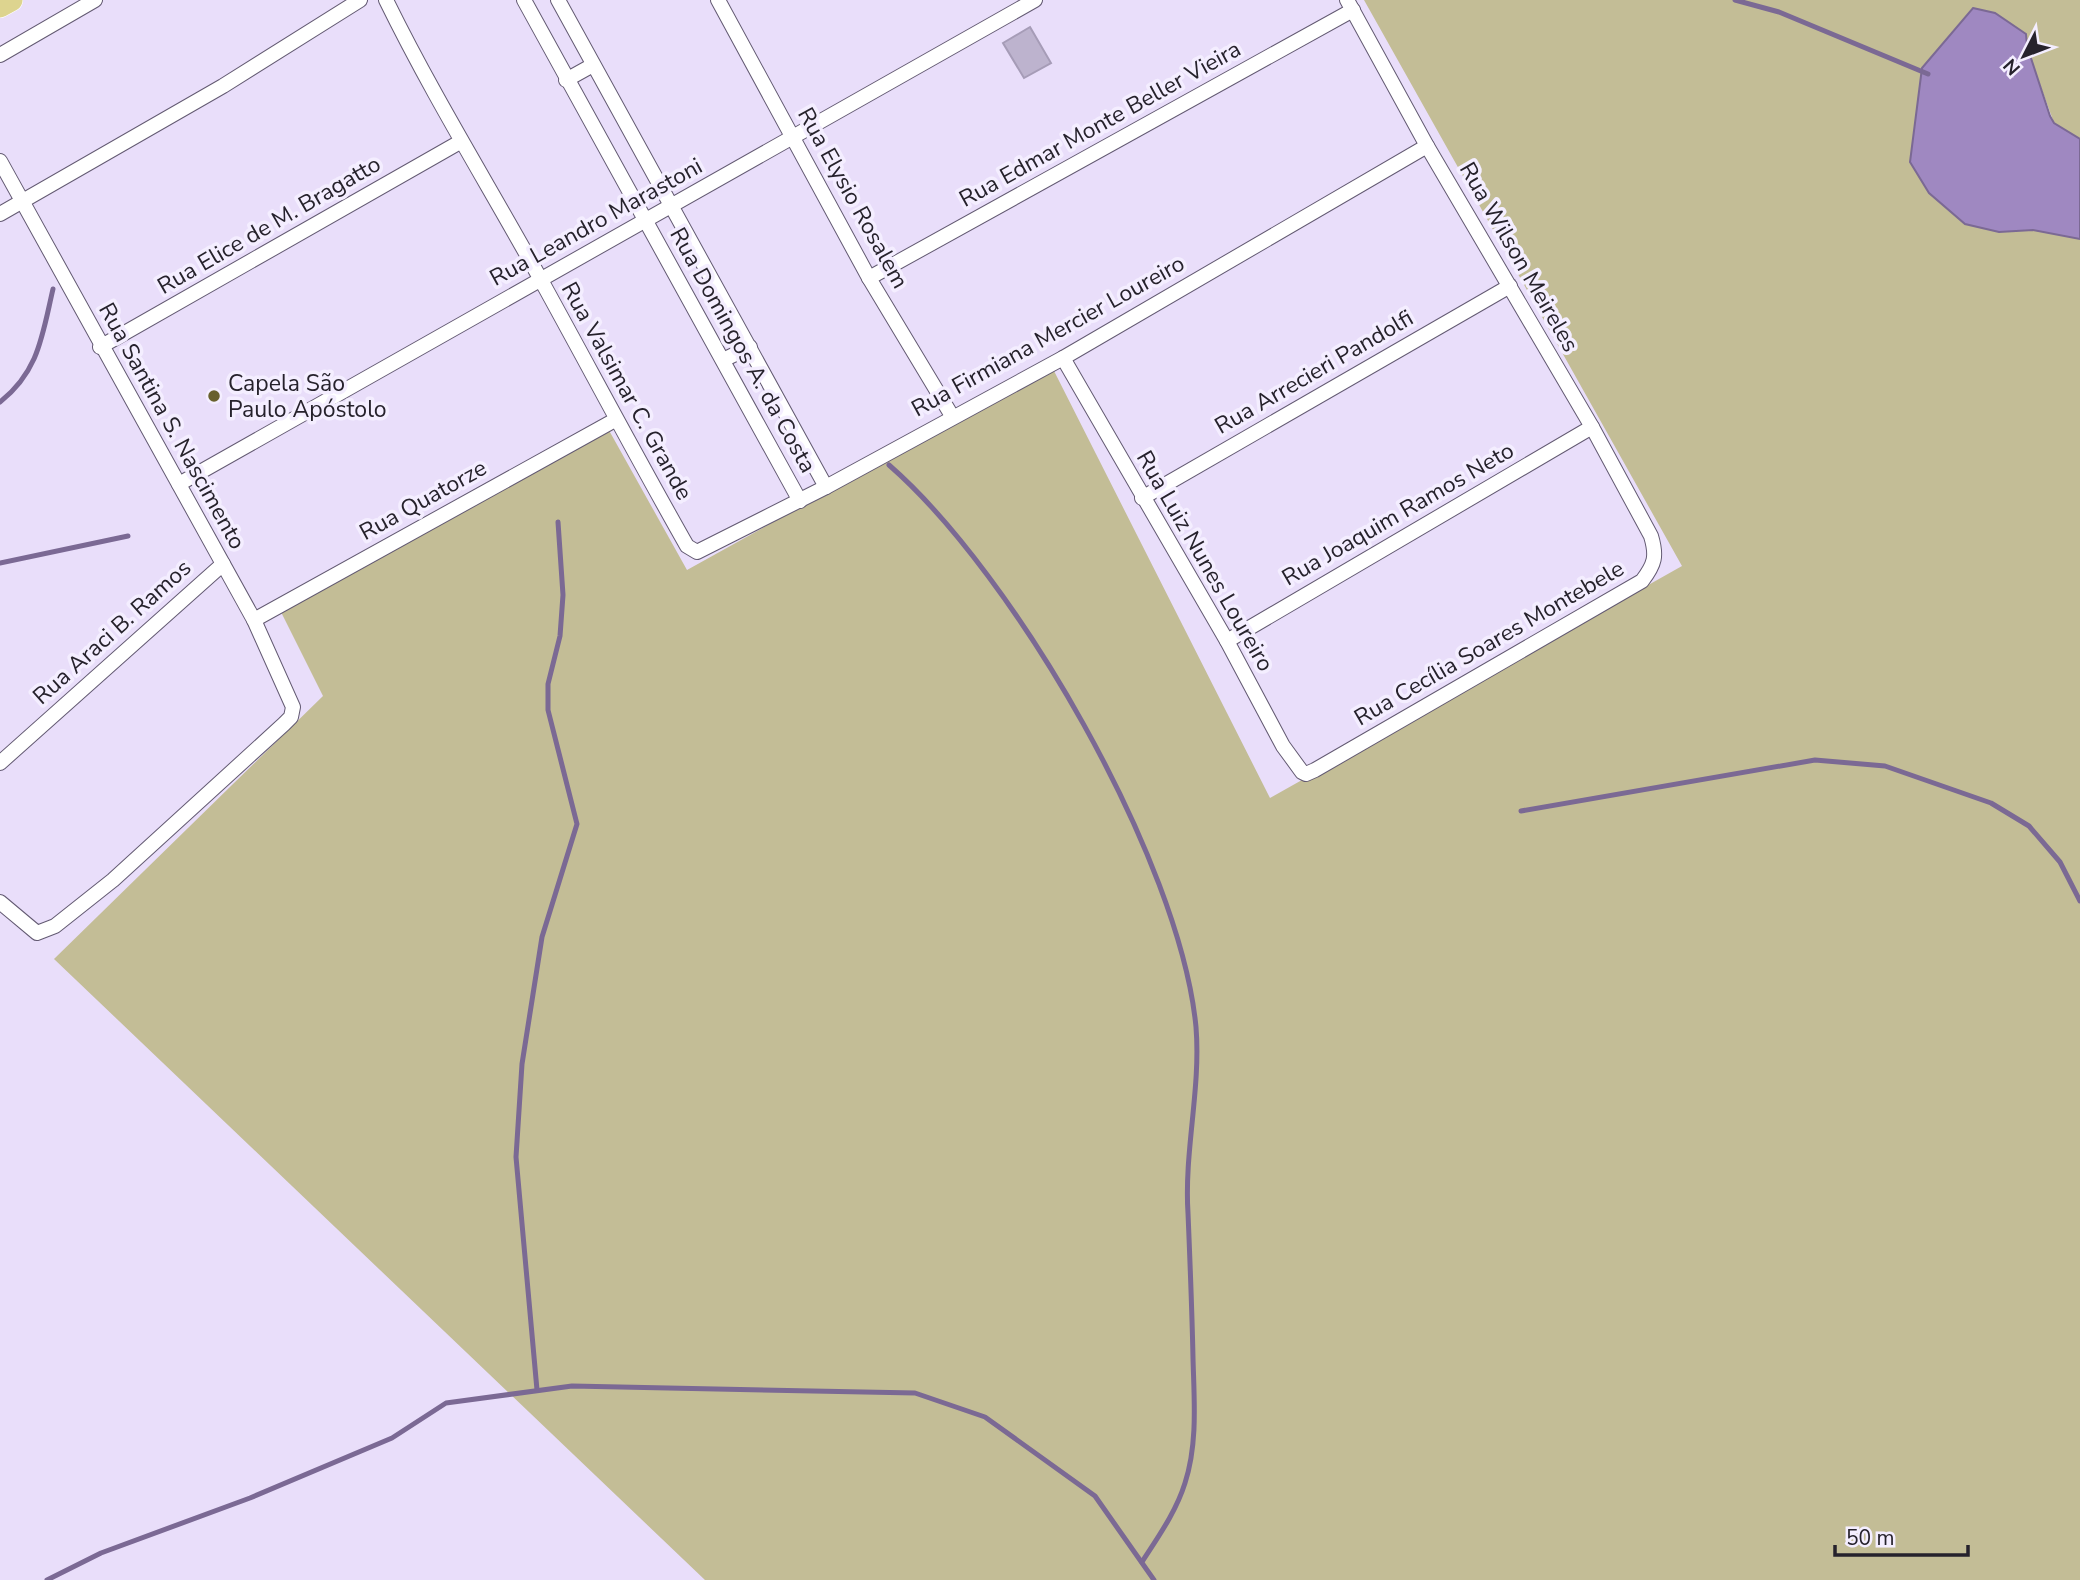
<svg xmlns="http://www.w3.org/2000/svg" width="2080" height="1580" viewBox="0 0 2080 1580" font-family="'Nunito Sans',sans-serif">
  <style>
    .green { fill: #c3bd96 }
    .water { fill: #9f88c1; stroke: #7b6994; stroke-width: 2 }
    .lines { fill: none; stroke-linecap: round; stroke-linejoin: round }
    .stream { stroke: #7b6994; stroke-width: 5 }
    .building { fill: #bdb3ce; stroke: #a69cb7; stroke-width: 2 }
    .street-casing { stroke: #635a72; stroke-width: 16 }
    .primary-casing { stroke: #fff; stroke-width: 24 }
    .street { stroke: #fff; stroke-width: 14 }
    .primary { stroke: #ddd48f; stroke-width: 23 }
    .poi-dot { fill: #68602d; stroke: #f4eeff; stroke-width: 2.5 }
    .labels { text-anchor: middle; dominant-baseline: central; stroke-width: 7; stroke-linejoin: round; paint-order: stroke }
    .street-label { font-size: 23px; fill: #26222c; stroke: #f4eeff }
    .poi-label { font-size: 23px; fill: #26222c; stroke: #f4eeff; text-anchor: start }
  </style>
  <rect width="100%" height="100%" fill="#e9defa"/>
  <path class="green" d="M 1364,0 L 2080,0 L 2080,139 L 2054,123 L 2026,46 L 2026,34 L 2016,28 L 1922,68 L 1910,162 L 1999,232 L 2033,230 L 2080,239 L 2080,1580 L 705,1580 L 54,959 L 323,696 L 279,608 L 606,425 L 687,570 L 1052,367 L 1270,798 L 1682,566 Z"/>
  <path class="water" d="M 1973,8 L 1995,13 L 2026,34 L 2027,46 L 2050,116 L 2054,123 L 2080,139 L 2080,239 L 2033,230 L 1999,232 L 1965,224 L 1929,193 L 1910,162 L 1922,68 Z"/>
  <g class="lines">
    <g class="stream">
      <path d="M 1735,0 L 1779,12 L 1928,74"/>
      <path d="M 0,402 C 39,371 42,336 53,289"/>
      <path d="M 889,465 C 1015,575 1180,860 1196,1027 C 1201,1089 1184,1151 1188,1213 C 1190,1261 1192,1310 1193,1358 C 1194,1399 1198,1443 1185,1483 C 1176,1512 1158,1537 1142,1562"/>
      <path d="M 0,563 L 128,536"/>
      <path d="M 1521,811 L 1815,760 L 1885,766 L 1991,803 L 2029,826 L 2060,862 L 2080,901"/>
      <path d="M 537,1390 L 516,1157 L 522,1064 L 542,937 L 577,824 L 548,710 L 548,684 L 560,636 L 563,595 L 558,522"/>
      <path d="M 47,1580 L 101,1553 L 250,1498 L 392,1438 L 446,1403 L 572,1386 L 915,1393 L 985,1417 L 1095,1496 L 1154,1580"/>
    </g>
  </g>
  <path class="building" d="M 1030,27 L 1051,63 L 1024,78 L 1003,43 Z"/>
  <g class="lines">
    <g class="street-casing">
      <g id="street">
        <path d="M 386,0 C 433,96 489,186 541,280 C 590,369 637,458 687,546 L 697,552 L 826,487 L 1063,358 L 1427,146"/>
        <path d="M 524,0 L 800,501"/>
        <path d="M 558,0 L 826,487"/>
        <path d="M 718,0 L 869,278 L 952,416"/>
        <path d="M 0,55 L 95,0"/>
        <path d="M 566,80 L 593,65"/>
        <path d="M 0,161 L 254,620 L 293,707 L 291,717 L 284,724 L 113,880 L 55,926 L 37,933 L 0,902"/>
        <path d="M 0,214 L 223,86 L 360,0"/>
        <path d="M 869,278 L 1353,10"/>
        <path d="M 100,347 L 460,142"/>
        <path d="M 1063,358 L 1227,641 L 1283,746 L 1302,772 L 1306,774 L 1315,770 L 1642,581 C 1655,564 1657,556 1651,536 L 1592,427 L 1427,146 L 1347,0"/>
        <path d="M 723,360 L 750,347"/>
        <path d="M 179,484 L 1035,0"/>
        <path d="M 1142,498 L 1510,286"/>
        <path d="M 254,620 L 615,420"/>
        <path d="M 1227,641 L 1592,427"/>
        <path d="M 0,763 L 223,564"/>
      </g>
    </g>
    <g class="primary-casing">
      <path id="primary" d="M 0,6 L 11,0"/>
    </g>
    <use href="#street" class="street"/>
    <use href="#primary" class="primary"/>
  </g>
  <circle class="poi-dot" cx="214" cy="396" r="7"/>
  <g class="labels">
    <g class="street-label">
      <text transform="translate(1100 124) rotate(-29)">Rua Edmar Monte Beller Vieira</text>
      <text transform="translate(853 198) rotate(61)">Rua Elysio Rosalem</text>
      <text transform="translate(596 222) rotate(-29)">Rua Leandro Marastoni</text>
      <text transform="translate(269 225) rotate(-30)">Rua Elice de M. Bragatto</text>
      <text transform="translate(1519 257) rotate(60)">Rua Wilson Meireles</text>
      <text transform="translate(1048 336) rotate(-29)">Rua Firmiana Mercier Loureiro</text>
      <text transform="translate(743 350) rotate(61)">Rua Domingos A. da Costa</text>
      <text transform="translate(1314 372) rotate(-30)">Rua Arrecieri Pandolfi</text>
      <text transform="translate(627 391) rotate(61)">Rua Valsimar C. Grande</text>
      <text transform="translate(172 426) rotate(61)">Rua Santina S. Nascimento</text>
      <text transform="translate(423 500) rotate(-29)">Rua Quatorze</text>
      <text transform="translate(1398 514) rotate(-30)">Rua Joaquim Ramos Neto</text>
      <text transform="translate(1205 561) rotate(60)">Rua Luiz Nunes Loureiro</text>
      <text transform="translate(112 632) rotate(-42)">Rua Araci B. Ramos</text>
      <text transform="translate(1489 643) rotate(-30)">Rua Cecília Soares Montebele</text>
    </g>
    <g class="poi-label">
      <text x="228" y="383">Capela São<tspan x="228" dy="26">Paulo Apóstolo</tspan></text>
    </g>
  </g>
  <g transform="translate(2024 56) rotate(228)" stroke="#f4eeff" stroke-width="5" paint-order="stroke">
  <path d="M0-5L12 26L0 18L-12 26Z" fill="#26222c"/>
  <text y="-10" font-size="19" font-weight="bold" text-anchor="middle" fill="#26222c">N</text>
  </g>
  <path d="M1835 1545v10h133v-10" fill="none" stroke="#26222c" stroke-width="3.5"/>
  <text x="1846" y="1545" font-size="21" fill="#26222c" stroke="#f4eeff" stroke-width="5" paint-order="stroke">50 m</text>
</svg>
